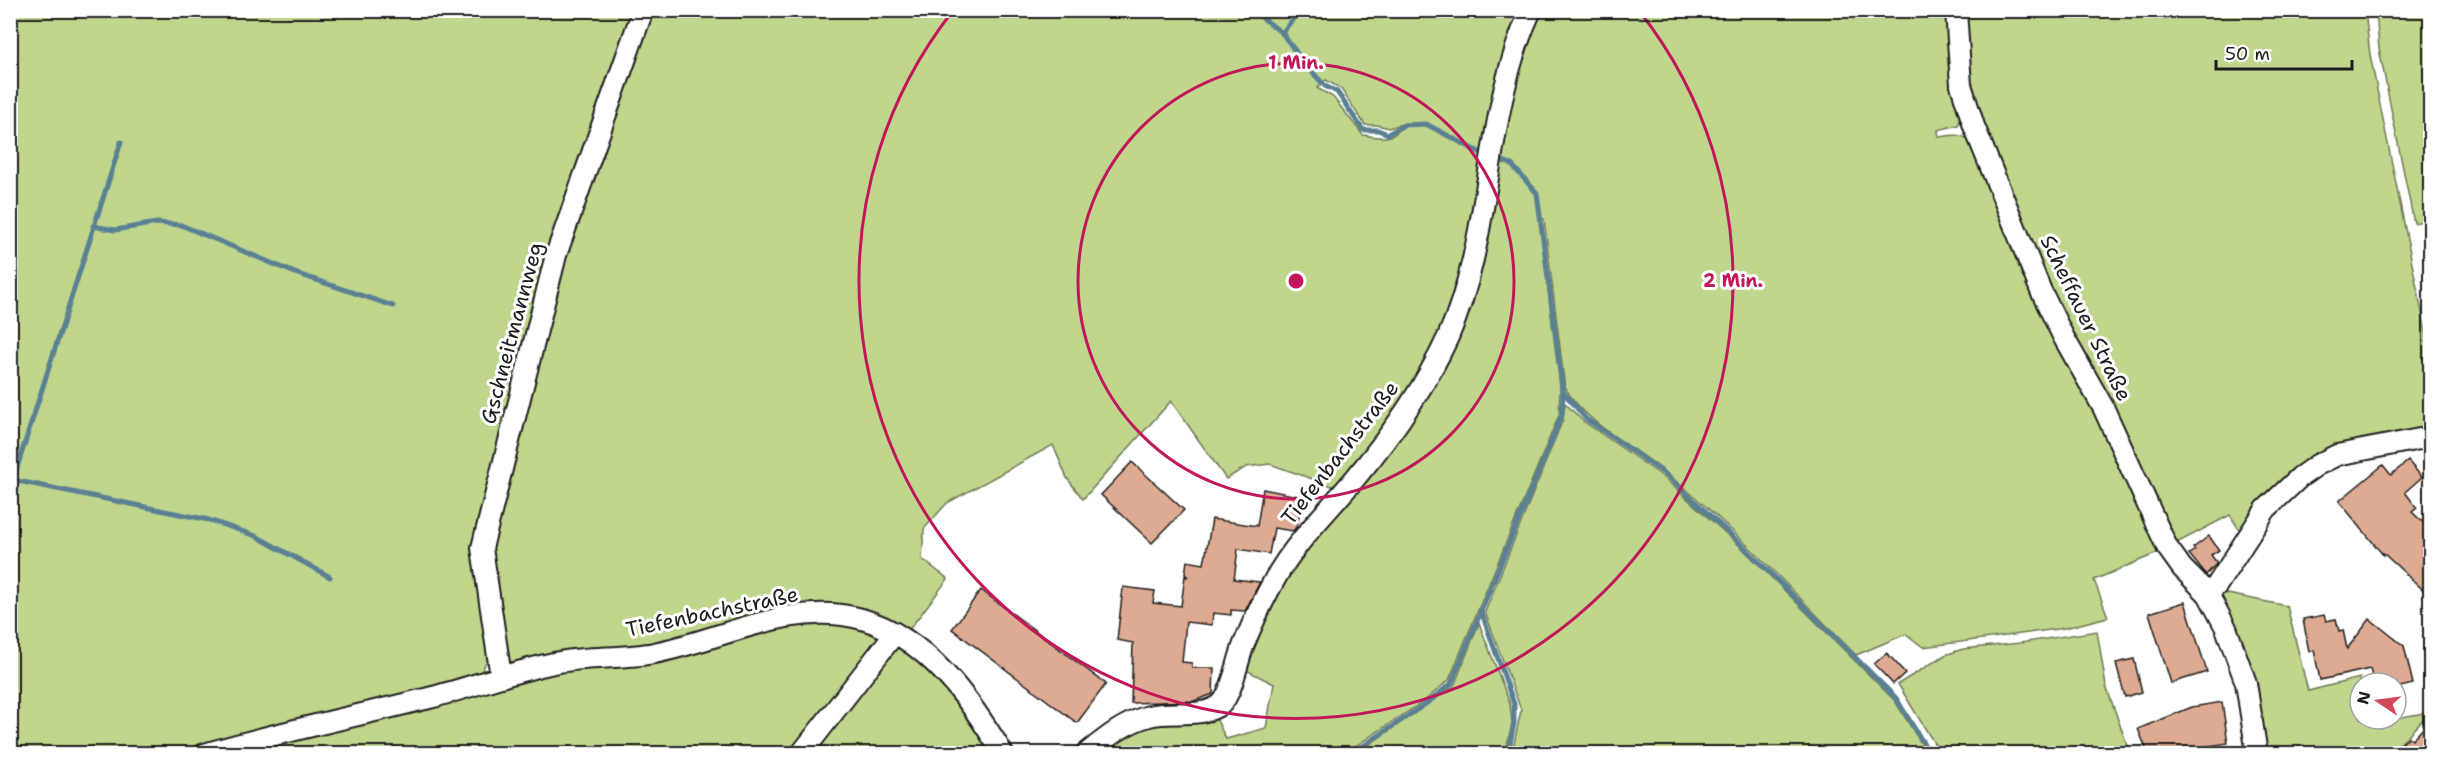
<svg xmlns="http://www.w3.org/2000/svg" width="2441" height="764" viewBox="0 0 2441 764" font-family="'Shantell Sans',sans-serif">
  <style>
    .green { fill: #bfd68c; stroke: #6e7954; stroke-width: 1.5; fill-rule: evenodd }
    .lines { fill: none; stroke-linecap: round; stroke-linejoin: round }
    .stream { stroke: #5a8093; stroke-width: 5 }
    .building { fill: #deaa92; stroke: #1c1c1c; stroke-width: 1.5 }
    .minor-casing { stroke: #1c1c1c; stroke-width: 24 }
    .minor { stroke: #fff; stroke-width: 20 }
    .ring { fill: none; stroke: #c2185b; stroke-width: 3 }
    .labels { text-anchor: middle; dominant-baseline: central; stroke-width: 6; stroke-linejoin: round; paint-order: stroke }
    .street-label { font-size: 21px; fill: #1c1c1c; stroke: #fff }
    .centre { fill: #c2185b; stroke: #fff; stroke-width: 3 }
    .ring-label { font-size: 18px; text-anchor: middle; font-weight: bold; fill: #c2185b; stroke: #fff; stroke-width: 6; stroke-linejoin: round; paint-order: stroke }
  </style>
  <rect width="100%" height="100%" fill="#fff"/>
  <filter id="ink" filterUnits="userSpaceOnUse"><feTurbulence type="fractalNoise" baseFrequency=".0167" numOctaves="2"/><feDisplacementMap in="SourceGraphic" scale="12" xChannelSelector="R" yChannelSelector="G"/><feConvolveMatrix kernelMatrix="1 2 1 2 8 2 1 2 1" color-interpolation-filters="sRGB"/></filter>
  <g filter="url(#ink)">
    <g class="green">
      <path d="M 10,11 L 1527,11 L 1459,294 L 1419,381 L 1344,481 L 1332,486 L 1270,464 L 1246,467 L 1226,479 L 1171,401 L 1083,499 L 1067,478 L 1053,445 L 947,503 L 924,529 L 922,559 L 948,579 L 908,631 L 848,607 L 669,645 L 524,663 L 509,662 L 502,654 L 493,649 L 479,676 L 291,721 L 180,754 L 11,753 ZM 1326,80 L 1341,89 L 1365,125 L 1377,125 L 1389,128 L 1405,123 C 1393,141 1383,138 1363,135 L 1333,97 L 1317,88 Z"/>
      <path d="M 1537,11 L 1949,11 L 1962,115 L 1958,125 L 1938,130 L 1939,137 C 1954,135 1960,132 1973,143 L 2162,551 L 2094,580 L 2108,617 L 2065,628 L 1923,647 L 1906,634 L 1856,655 C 1794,593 1734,527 1665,472 C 1631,444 1588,426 1565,388 L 1544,219 L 1539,217 L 1560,387 L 1559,415 L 1449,680 L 1423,702 L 1345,753 L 1101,754 L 1128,731 L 1153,721 L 1215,716 L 1226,739 L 1266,728 L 1274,684 L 1242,668 L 1250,647 L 1287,573 L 1453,340 L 1512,84 Z"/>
      <path d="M 1962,11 L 2365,11 L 2370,55 L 2430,352 L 2430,414 L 2427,421 L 2414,433 L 2338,447 L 2242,534 L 2230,515 L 2173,545 L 2061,316 L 1974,106 L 1964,61 Z"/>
      <path d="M 2376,11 L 2430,11 L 2430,220 L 2414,223 L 2379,49 Z"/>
      <path d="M 1565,403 L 1583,421 L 1662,476 L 1741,547 L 1895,701 L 1927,753 L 1512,753 L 1521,710 L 1485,612 L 1563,419 Z"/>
      <path d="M 2223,593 L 2287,606 L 2308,691 L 2360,678 L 2360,719 L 2368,719 L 2369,723 L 2430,712 L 2391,753 L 2262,753 L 2219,595 Z"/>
      <path d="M 809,620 L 840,620 L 880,634 L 877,645 L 794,753 L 230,754 L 484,692 L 555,672 Z"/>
      <path d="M 1479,623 L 1510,704 L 1512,724 L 1505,753 L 1357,753 L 1454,686 Z"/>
      <path d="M 2097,631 L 2106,686 L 2130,753 L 1940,753 L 1898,684 L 1945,655 L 1963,649 L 2020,643 Z"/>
      <path d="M 892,648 C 929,647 976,726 996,754 L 808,754 Z"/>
    </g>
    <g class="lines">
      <g class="stream">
        <path d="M 1252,10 L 1282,33 L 1304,63 L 1325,86 L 1337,92 L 1363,130 L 1378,130 L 1388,134 L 1404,125 L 1426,124 L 1477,151 L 1511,164 L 1537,193 L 1563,392 L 1562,415 L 1451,684 L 1427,703 L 1351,754"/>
        <path d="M 1282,33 L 1300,10"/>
        <path d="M 93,226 L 115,230 L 157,223 L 181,225 L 295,273 L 393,306"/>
        <path d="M 1564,393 L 1586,419 L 1665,474 L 1742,545 L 1896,698 L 1930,754"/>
        <path d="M 13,480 L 209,520 L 256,536 L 330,577"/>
        <path d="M 10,511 L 13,480 L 121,142"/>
        <path d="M 1481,611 L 1514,704 L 1514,723 L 1508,754"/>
      </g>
    </g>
    <g class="building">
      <path d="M 2408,461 L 2422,477 L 2405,492 L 2417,508 L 2412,512 L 2430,529 L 2430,596 L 2383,553 L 2383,555 L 2339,501 L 2383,465 L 2391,475 Z"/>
      <path d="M 1132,462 L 1184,510 L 1152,543 L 1101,495 Z"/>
      <path d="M 1263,489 L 1303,497 L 1297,526 L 1293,531 L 1274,528 L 1269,554 L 1238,549 L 1234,579 L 1260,582 L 1245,611 L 1231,610 L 1231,615 L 1213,613 L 1212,625 L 1186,622 L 1182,662 L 1192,663 L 1192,668 L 1214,668 L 1213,694 L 1194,701 L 1131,703 L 1133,643 L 1117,640 L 1123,587 L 1155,591 L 1153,603 L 1181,606 L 1185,576 L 1188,577 L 1185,574 L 1187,561 L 1204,564 L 1212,519 L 1257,526 Z"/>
      <path d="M 2209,536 L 2219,550 L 2211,555 L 2217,563 L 2206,575 L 2189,554 L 2195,550 L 2193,548 Z"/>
      <path d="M 981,590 L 1106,684 L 1077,723 L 952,629 Z"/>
      <path d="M 2185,602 L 2207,672 L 2171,683 L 2149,613 Z"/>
      <path d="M 2324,615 L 2326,621 L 2336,619 L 2339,631 L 2343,630 L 2347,649 L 2370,619 L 2404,646 L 2413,684 L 2396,688 L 2396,683 L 2374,683 L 2370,669 L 2320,680 L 2314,650 L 2309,652 L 2303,619 Z"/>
      <path d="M 1887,653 L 1905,673 L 1893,684 L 1874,664 Z"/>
      <path d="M 2134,659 L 2142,692 L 2125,697 L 2116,663 Z"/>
      <path d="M 2222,702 L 2228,743 L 2185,750 L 2176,753 L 2148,753 L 2138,729 L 2192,707 Z"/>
      <path d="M 2430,721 L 2430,745 L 2425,751 L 2429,753 L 2393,753 L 2408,737 L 2412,740 Z"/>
    </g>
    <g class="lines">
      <g class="minor-casing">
        <g id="minor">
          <path d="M 1956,10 L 1961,85 L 1974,126 L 2041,291 L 2064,338 L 2103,407 L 2167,547 L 2182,568 L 2208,594 L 2226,628 L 2246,683 L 2257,754"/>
          <path d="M 2208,594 L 2217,585 L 2266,509 L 2300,477 L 2317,465 L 2337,455 L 2430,437"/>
          <path d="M 501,677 L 482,548 L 556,255 L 643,10"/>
          <path d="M 204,754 C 279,732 357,716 433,697 C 475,686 517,670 559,662 C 591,656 623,659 654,653 C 722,640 792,599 862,619 C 927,638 970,699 1003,754"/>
          <path d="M 801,754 L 895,633"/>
          <path d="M 1086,754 C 1106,738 1124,723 1149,716 C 1171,710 1202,719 1221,704 C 1232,694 1238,659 1244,644 C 1253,622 1264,598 1276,577 C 1297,540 1330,509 1357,476 C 1392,434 1425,387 1448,337 C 1494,233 1483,113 1531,10"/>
        </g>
      </g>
      <use href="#minor" class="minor"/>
    </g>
  </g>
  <g class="ring">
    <circle cx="1296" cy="281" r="218"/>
    <path d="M1640 12A437 437 0 1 1 952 12"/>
  </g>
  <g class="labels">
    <g class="street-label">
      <text transform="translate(2086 318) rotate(64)">Scheffauer Straße</text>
      <text transform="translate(512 333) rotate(-75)">Gschneitmannweg</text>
      <text transform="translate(1340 453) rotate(-52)">Tiefenbachstraße</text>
      <text transform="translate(712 612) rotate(-12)">Tiefenbachstraße</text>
    </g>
  </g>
  <circle cx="1296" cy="281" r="9" class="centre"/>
  <g class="ring-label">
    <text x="1296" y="69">1 Min.</text>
    <text x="1733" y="287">2 Min.</text>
  </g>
  <rect width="2441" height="764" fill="none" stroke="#fff" stroke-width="36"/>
  <rect x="18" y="18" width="2405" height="728" fill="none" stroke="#1c1c1c" stroke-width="2" filter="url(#ink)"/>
  <g transform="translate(2378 701) rotate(283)"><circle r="28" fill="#ffffff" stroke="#a4a4a4" stroke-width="1.5"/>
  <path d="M0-4.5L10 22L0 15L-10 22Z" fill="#d1495b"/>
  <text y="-9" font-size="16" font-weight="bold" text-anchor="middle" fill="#1c1c1c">N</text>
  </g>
  <path d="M2216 60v9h136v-9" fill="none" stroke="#1c1c1c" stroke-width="3"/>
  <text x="2225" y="60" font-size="18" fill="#1c1c1c" stroke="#ffffff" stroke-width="4.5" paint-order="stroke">50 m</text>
</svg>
